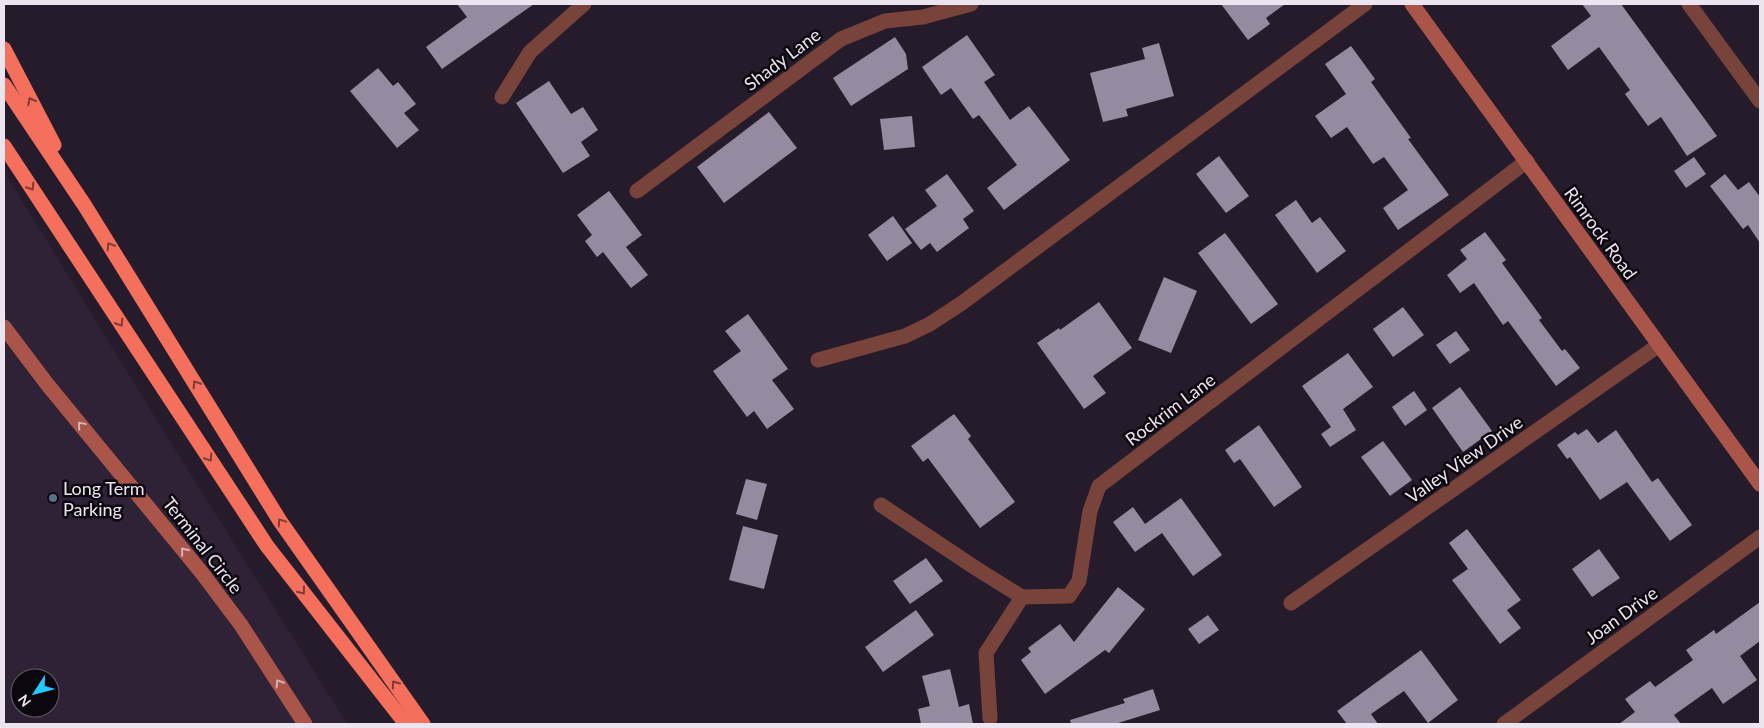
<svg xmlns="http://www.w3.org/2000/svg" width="1764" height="728" viewBox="0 0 1764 728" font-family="Lato,sans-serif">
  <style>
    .built { fill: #2f2237; fill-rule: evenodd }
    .building { fill: #948ba0 }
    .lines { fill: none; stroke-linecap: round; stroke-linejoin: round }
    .street { stroke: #78433b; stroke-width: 15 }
    .secondary { stroke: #aa5549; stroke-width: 15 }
    .highway { stroke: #f46f5c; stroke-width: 15 }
    .oneway { stroke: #803b35 }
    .oneway2 { stroke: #d5b3b6 }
    .service-dot { fill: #5c6f8a; stroke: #0c070e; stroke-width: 2 }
    .labels { text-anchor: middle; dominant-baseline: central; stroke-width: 5; stroke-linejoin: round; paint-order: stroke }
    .street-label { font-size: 18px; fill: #ece5f0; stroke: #0c070e }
    .poi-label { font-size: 18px; fill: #ece5f0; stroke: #0c070e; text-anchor: start }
  </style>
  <rect width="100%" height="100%" fill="#251b2b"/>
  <path class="built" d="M 4,171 L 161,427 L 347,724 L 4,724 ZM 20,678 L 50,678 L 50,708 L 20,708 Z"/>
  <g class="building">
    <path d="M 457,4 L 534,4 L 442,69 L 426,47 L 467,17 Z"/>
    <path d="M 1221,4 L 1285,4 L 1266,18 L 1270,24 L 1248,40 Z"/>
    <path d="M 1582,4 L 1621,4 L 1717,136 L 1687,156 L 1661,117 L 1648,126 L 1625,94 L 1630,90 L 1599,47 L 1568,70 L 1551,46 L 1591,16 Z"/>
    <path d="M 967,35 L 995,75 L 984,82 L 1010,120 L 1029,106 L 1070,160 L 1004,210 L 987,188 L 1017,165 L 979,115 L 973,119 L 951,88 L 941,95 L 922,67 Z"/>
    <path d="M 895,37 L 906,54 L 908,69 L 851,106 L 833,78 Z"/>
    <path d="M 1159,43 L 1174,96 L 1126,109 L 1128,116 L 1103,122 L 1090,73 L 1145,59 L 1142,48 Z"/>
    <path d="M 1351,46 L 1375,79 L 1371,82 L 1411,138 L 1408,139 L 1449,195 L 1398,230 L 1383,208 L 1408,190 L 1384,157 L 1373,164 L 1347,127 L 1331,138 L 1315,116 L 1346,94 L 1325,64 Z"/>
    <path d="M 378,68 L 393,86 L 398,82 L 416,104 L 404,113 L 419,130 L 397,148 L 350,91 Z"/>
    <path d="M 549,81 L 571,114 L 583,107 L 598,130 L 581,142 L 590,156 L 563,173 L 516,103 Z"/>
    <path d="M 769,112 L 797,148 L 724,203 L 697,167 Z"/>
    <path d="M 912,116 L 915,147 L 884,150 L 880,119 Z"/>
    <path d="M 1219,156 L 1249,196 L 1226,213 L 1196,174 Z"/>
    <path d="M 1694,157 L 1706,174 L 1686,188 L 1674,171 Z"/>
    <path d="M 947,174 L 974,211 L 963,219 L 969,228 L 937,252 L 930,243 L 921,250 L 905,229 L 937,206 L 925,190 Z"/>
    <path d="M 1725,174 L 1738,190 L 1749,182 L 1760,197 L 1760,243 L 1748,225 L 1743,229 L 1710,186 Z"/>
    <path d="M 609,191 L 642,235 L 626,247 L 648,275 L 631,288 L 603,252 L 597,257 L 585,241 L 592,235 L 577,215 Z"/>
    <path d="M 1296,200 L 1312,223 L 1320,217 L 1346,251 L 1317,273 L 1275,215 Z"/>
    <path d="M 893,216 L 912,243 L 887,261 L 868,235 Z"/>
    <path d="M 1485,232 L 1506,260 L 1502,263 L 1542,318 L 1539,320 L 1562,351 L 1565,349 L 1580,368 L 1556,386 L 1508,321 L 1503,325 L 1474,283 L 1460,293 L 1447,275 L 1467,259 L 1460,250 Z"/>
    <path d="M 1225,233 L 1278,304 L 1251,324 L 1198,253 Z"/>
    <path d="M 1164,277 L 1197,291 L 1171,353 L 1138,340 Z"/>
    <path d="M 1099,302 L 1132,348 L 1093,376 L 1106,393 L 1084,409 L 1037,343 L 1059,328 L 1060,330 Z"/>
    <path d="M 1403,307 L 1424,335 L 1393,357 L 1373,329 Z"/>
    <path d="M 748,314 L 788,369 L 772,380 L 794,409 L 767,429 L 754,411 L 747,417 L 713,371 L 741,351 L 725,331 Z"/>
    <path d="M 1456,331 L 1470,350 L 1450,364 L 1436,345 Z"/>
    <path d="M 1348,353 L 1373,387 L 1343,409 L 1356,430 L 1330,447 L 1321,434 L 1331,427 L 1302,386 Z"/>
    <path d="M 1460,387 L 1492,431 L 1463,452 L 1432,408 Z"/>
    <path d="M 1414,391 L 1427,410 L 1405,426 L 1392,407 Z"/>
    <path d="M 954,414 L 971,436 L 968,439 L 1015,502 L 980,528 L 928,458 L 923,462 L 911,446 Z"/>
    <path d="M 1259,425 L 1302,487 L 1274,507 L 1240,459 L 1234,463 L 1225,450 Z"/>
    <path d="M 1587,429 L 1598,443 L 1616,430 L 1652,482 L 1658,478 L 1692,525 L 1670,541 L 1627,482 L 1600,500 L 1570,457 L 1567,459 L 1557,445 L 1575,432 L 1578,435 Z"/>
    <path d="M 1383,441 L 1412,480 L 1390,496 L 1361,457 Z"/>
    <path d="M 746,479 L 767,484 L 757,520 L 736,514 Z"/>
    <path d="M 1181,498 L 1222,555 L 1193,576 L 1162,533 L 1135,552 L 1113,522 L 1133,507 L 1145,524 Z"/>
    <path d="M 743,526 L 778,535 L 764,589 L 729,580 Z"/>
    <path d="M 1467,529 L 1521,600 L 1507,610 L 1521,628 L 1500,644 L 1452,580 L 1468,569 L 1449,543 Z"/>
    <path d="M 1599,549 L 1620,578 L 1592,597 L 1572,569 Z"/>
    <path d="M 926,558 L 943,581 L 910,604 L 893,581 Z"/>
    <path d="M 1118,587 L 1145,609 L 1109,653 L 1105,650 L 1045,694 L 1021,660 L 1031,652 L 1028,648 L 1060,624 L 1074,642 Z"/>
    <path d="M 1760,602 L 1760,641 L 1740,656 L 1757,680 L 1723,704 L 1712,688 L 1674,715 L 1681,724 L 1619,724 L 1635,712 L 1625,699 L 1650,681 L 1655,687 L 1693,660 L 1686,650 L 1714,630 L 1716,634 Z"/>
    <path d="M 916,610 L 934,635 L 883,672 L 865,647 Z"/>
    <path d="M 1208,615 L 1219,630 L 1199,644 L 1188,629 Z"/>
    <path d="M 1421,650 L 1458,700 L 1428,723 L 1404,691 L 1371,714 L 1378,724 L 1347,724 L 1337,711 Z"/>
    <path d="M 950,669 L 959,707 L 969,704 L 973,724 L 921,724 L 918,709 L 930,706 L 922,676 Z"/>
    <path d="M 1153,689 L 1160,710 L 1115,724 L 1071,724 L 1070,720 L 1125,703 L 1123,699 Z"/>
  </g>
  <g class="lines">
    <g class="street">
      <path d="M 1689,4 L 1760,101"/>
      <path d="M 502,97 L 530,52 L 584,4"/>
      <path d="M 637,191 L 841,39 L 885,21 L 923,17 L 971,4"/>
      <path d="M 818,360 L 905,336 L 930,324 L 962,303 L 1365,4"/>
      <path d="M 881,505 L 977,569 L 1022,597 L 1069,596 L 1079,581 L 1090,511 L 1099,486 L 1527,161"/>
      <path d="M 1291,603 L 1659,345"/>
      <path d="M 990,718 L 986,653 L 1022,597"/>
      <path d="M 1504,724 L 1760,537"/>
    </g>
    <g class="secondary">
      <path d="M 1412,4 L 1760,484"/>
      <path d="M 4,327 L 47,384 L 202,573 L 241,625 L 305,724"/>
    </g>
    <g class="highway">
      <path d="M 4,49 L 54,145"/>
      <path d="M 4,85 L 85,206 L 280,521 L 423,724"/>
      <path d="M 4,146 L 267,546 L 406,724"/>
    </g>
  </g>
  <defs><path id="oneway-chevron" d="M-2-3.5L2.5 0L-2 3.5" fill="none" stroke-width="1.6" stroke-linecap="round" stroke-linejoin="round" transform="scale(1.25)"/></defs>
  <g class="oneway">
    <use href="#oneway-chevron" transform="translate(31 101) rotate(-118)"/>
    <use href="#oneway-chevron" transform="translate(31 187) rotate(57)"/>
    <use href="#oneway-chevron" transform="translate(110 246) rotate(-122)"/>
    <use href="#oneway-chevron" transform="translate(120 323) rotate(57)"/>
    <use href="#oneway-chevron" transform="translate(196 384) rotate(-122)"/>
    <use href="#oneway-chevron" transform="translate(209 458) rotate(57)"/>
    <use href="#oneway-chevron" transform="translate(281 522) rotate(-124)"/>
    <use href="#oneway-chevron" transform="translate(302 591) rotate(52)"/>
    <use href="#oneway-chevron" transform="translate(395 684) rotate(-125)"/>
  </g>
  <g class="oneway2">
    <use href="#oneway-chevron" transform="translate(81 425) rotate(-130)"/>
    <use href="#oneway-chevron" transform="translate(184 551) rotate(-129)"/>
    <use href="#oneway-chevron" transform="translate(279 683) rotate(-122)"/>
  </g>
  <circle class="service-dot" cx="53" cy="498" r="5"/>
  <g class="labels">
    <g class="street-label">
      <text transform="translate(782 59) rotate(-37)">Shady Lane</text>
      <text transform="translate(1601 233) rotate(54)">Rimrock Road</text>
      <text transform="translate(1170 409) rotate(-37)">Rockrim Lane</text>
      <text transform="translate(1464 459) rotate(-35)">Valley View Drive</text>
      <text transform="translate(203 545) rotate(52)">Terminal Circle</text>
      <text transform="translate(1621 615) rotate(-36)">Joan Drive</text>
    </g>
    <g class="poi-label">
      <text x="63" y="488">Long Term<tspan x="63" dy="21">Parking</tspan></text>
    </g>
  </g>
  <rect width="1764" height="728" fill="none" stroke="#ece5f0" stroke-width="10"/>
  <g transform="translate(35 693) rotate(234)"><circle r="24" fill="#0c070e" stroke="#666068"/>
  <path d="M0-4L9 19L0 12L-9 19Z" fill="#21c9fd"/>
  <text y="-8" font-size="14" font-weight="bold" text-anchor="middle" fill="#ece5f0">N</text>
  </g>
</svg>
